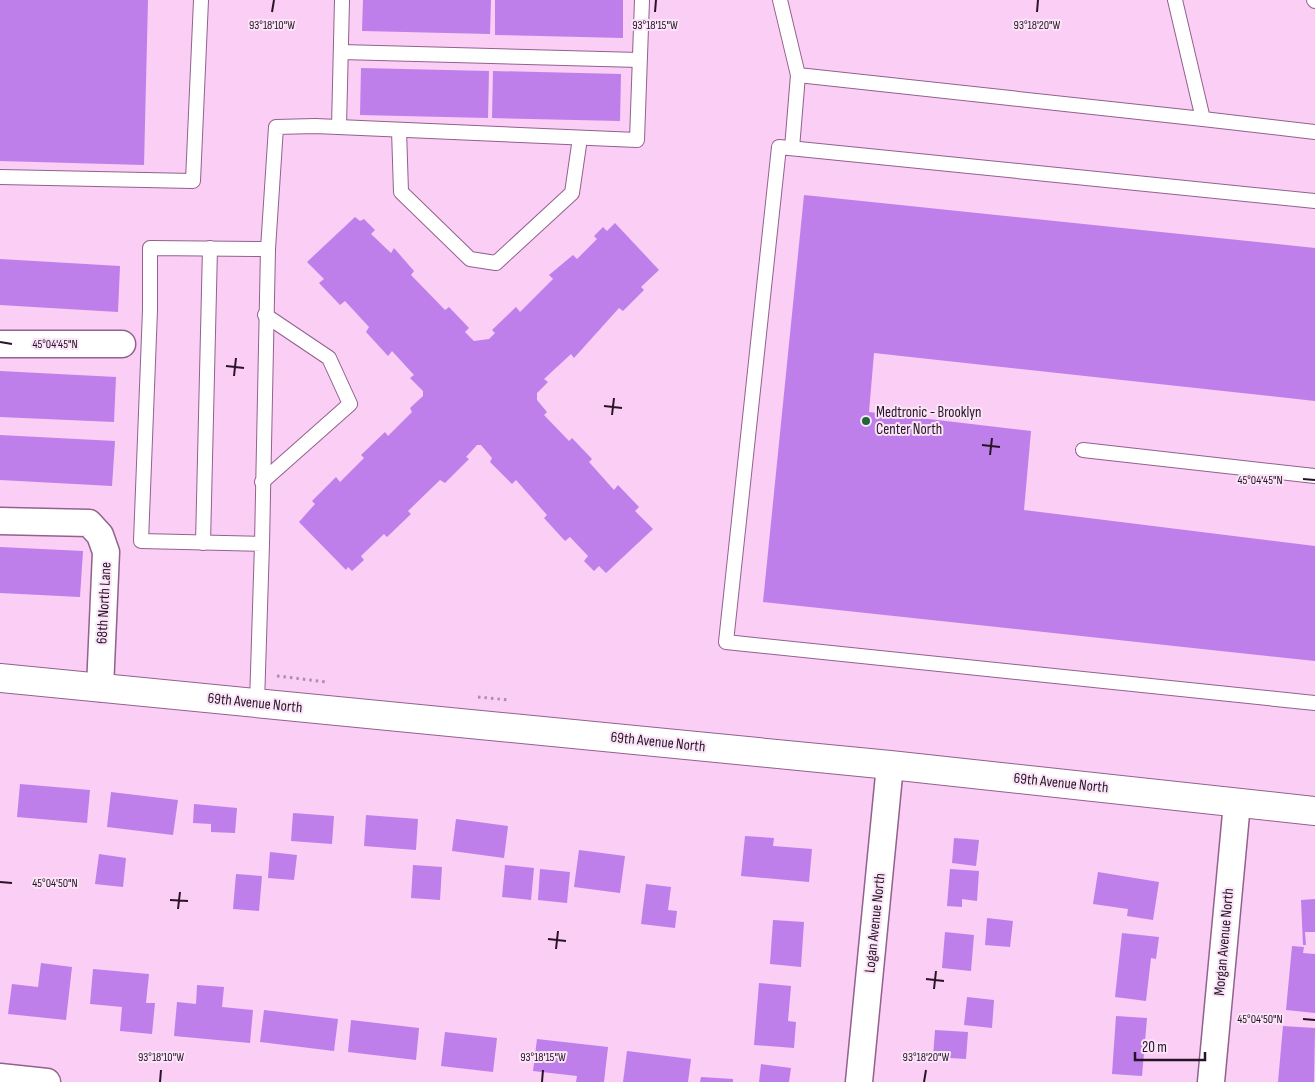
<svg xmlns="http://www.w3.org/2000/svg" width="1315" height="1082" viewBox="0 0 1315 1082" font-family="'Sofia Sans Condensed',sans-serif">
  <style>
    .building { fill: #be7feb }
    .lines { fill: none; stroke-linecap: round; stroke-linejoin: round }
    .lane-casing { stroke: #92618d; stroke-width: 16 }
    .street-casing { stroke: #92618d; stroke-width: 29 }
    .secondary-casing { stroke: #92618d; stroke-width: 30 }
    .path { stroke: #b08dac; stroke-width: 3; stroke-dasharray: 2.5 4; stroke-linecap: butt }
    .lane { stroke: #fff; stroke-width: 14 }
    .street { stroke: #fff; stroke-width: 26 }
    .secondary { stroke: #fff; stroke-width: 28 }
    .ticks { fill: none; stroke: #281426; stroke-width: 2 }
    .poi-dot { fill: #1e6735; stroke: #fae4f7; stroke-width: 2 }
    .labels { text-anchor: middle; dominant-baseline: central; stroke-width: 4; stroke-linejoin: round; paint-order: stroke }
    .poi-label { font-size: 15px; fill: #281426; stroke: #fae4f7; text-anchor: start }
    .street-label { font-size: 15px; fill: #281426; stroke: #fae4f7 }
    .ticks-label { font-size: 12px; text-anchor: middle; fill: #281426; stroke: #fae4f7; stroke-width: 4; stroke-linejoin: round; paint-order: stroke }
  </style>
  <rect width="100%" height="100%" fill="#facef5"/>
  <g class="building">
    <path d="M 0,0 L 148,0 L 144,165 L 0,161 Z"/>
    <path d="M 363,0 L 491,0 L 490,34 L 362,31 Z"/>
    <path d="M 495,0 L 623,0 L 623,38 L 495,35 Z"/>
    <path d="M 361,68 L 489,71 L 488,118 L 360,115 Z"/>
    <path d="M 493,71 L 621,74 L 620,121 L 492,118 Z"/>
    <path d="M 804,195 L 1315,248 L 1315,401 L 874,353 L 869,412 L 1031,431 L 1024,510 L 1315,546 L 1315,661 L 763,602 Z"/>
    <path d="M 355,217 L 360,221 L 364,219 L 375,230 L 371,234 L 391,253 L 394,248 L 414,271 L 411,275 L 445,310 L 449,307 L 469,328 L 465,332 L 474,341 L 489,339 L 495,333 L 492,330 L 516,307 L 520,312 L 553,279 L 549,275 L 573,255 L 577,259 L 597,239 L 594,236 L 603,227 L 607,231 L 615,223 L 659,270 L 641,287 L 644,290 L 623,311 L 619,308 L 574,358 L 571,354 L 544,379 L 548,382 L 537,393 L 537,400 L 547,412 L 544,415 L 569,441 L 572,438 L 592,459 L 589,462 L 614,490 L 618,485 L 639,507 L 635,511 L 653,529 L 606,573 L 599,566 L 594,571 L 584,561 L 588,556 L 570,537 L 565,541 L 544,518 L 547,515 L 516,480 L 512,484 L 490,462 L 492,458 L 481,445 L 477,445 L 466,457 L 469,459 L 445,483 L 440,480 L 408,511 L 411,514 L 387,537 L 384,534 L 361,556 L 364,560 L 352,571 L 348,567 L 346,570 L 299,522 L 315,504 L 312,501 L 336,477 L 340,482 L 364,458 L 361,455 L 385,432 L 388,436 L 412,412 L 410,408 L 423,396 L 423,391 L 410,378 L 414,375 L 392,351 L 388,356 L 366,332 L 369,327 L 345,301 L 340,305 L 319,283 L 324,279 L 307,262 Z"/>
    <path d="M 0,259 L 120,266 L 118,312 L 0,305 Z"/>
    <path d="M 0,371 L 116,377 L 114,422 L 0,417 Z"/>
    <path d="M 0,435 L 115,441 L 112,486 L 0,480 Z"/>
    <path d="M 0,547 L 83,551 L 80,597 L 0,593 Z"/>
    <path d="M 20,784 L 90,790 L 87,823 L 17,817 Z"/>
    <path d="M 111,792 L 178,800 L 173,835 L 107,827 Z"/>
    <path d="M 194,804 L 237,808 L 235,833 L 211,832 L 211,824 L 193,823 Z"/>
    <path d="M 293,813 L 334,816 L 332,844 L 291,841 Z"/>
    <path d="M 366,815 L 418,819 L 416,850 L 364,846 Z"/>
    <path d="M 456,819 L 508,826 L 504,858 L 452,851 Z"/>
    <path d="M 745,836 L 774,838 L 773,846 L 812,849 L 809,882 L 741,876 Z"/>
    <path d="M 954,838 L 979,840 L 976,866 L 952,863 Z"/>
    <path d="M 579,850 L 625,856 L 620,893 L 574,887 Z"/>
    <path d="M 270,852 L 297,855 L 294,880 L 268,878 Z"/>
    <path d="M 99,854 L 126,858 L 123,887 L 95,884 Z"/>
    <path d="M 413,865 L 442,867 L 440,900 L 411,898 Z"/>
    <path d="M 505,865 L 534,868 L 531,900 L 502,897 Z"/>
    <path d="M 540,869 L 570,872 L 567,903 L 538,900 Z"/>
    <path d="M 950,869 L 979,871 L 977,901 L 962,899 L 962,907 L 947,906 Z"/>
    <path d="M 1098,872 L 1159,882 L 1153,920 L 1127,916 L 1128,909 L 1093,904 Z"/>
    <path d="M 236,874 L 262,876 L 259,911 L 233,909 Z"/>
    <path d="M 646,884 L 671,887 L 668,910 L 677,911 L 675,928 L 641,924 Z"/>
    <path d="M 1315,899 L 1315,932 L 1305,932 L 1306,945 L 1303,945 L 1301,900 Z"/>
    <path d="M 987,918 L 1013,921 L 1010,947 L 985,945 Z"/>
    <path d="M 773,920 L 804,922 L 801,967 L 770,964 Z"/>
    <path d="M 945,932 L 974,935 L 971,971 L 942,968 Z"/>
    <path d="M 1122,933 L 1159,937 L 1156,959 L 1151,958 L 1146,1001 L 1115,997 Z"/>
    <path d="M 1292,946 L 1304,947 L 1303,953 L 1315,954 L 1315,1013 L 1286,1010 Z"/>
    <path d="M 41,963 L 72,967 L 66,1020 L 8,1014 L 12,984 L 38,987 Z"/>
    <path d="M 93,969 L 149,974 L 146,1003 L 155,1003 L 152,1034 L 120,1031 L 122,1007 L 90,1004 Z"/>
    <path d="M 759,983 L 791,986 L 788,1021 L 796,1022 L 794,1048 L 754,1045 Z"/>
    <path d="M 197,985 L 224,987 L 222,1007 L 253,1010 L 250,1043 L 174,1036 L 177,1002 L 196,1004 Z"/>
    <path d="M 967,997 L 994,1000 L 992,1028 L 964,1025 Z"/>
    <path d="M 264,1010 L 338,1019 L 334,1051 L 260,1042 Z"/>
    <path d="M 1116,1016 L 1147,1018 L 1142,1076 L 1112,1074 Z"/>
    <path d="M 351,1020 L 419,1028 L 416,1060 L 348,1052 Z"/>
    <path d="M 1283,1026 L 1315,1028 L 1314,1082 L 1278,1082 Z"/>
    <path d="M 935,1030 L 968,1032 L 966,1059 L 933,1057 Z"/>
    <path d="M 445,1032 L 497,1038 L 493,1072 L 441,1066 Z"/>
    <path d="M 537,1039 L 608,1047 L 604,1082 L 576,1082 L 577,1076 L 533,1071 Z"/>
    <path d="M 627,1051 L 691,1059 L 688,1082 L 623,1082 Z"/>
    <path d="M 761,1064 L 791,1068 L 789,1082 L 759,1082 Z"/>
    <path d="M 701,1077 L 733,1079 L 733,1082 L 700,1082 Z"/>
  </g>
  <g class="lines">
    <g class="lane-casing">
      <g id="lane">
        <path d="M 780,0 L 798,75 L 1203,119 L 1175,0"/>
        <path d="M 1314,0 L 1315,1"/>
        <path d="M 341,52 L 639,60"/>
        <path d="M 1203,119 L 1315,132"/>
        <path d="M 339,127 L 342,0"/>
        <path d="M 399,130 L 401,192 L 470,259 L 496,263 L 572,193 L 580,138"/>
        <path d="M 792,148 L 798,75"/>
        <path d="M 0,177 L 193,181 L 201,0"/>
        <path d="M 1315,201 L 779,147 L 726,642 L 1315,703"/>
        <path d="M 1083,450 L 1315,476"/>
        <path d="M 262,482 L 350,404 L 329,358 L 265,315"/>
        <path d="M 203,543 L 210,248"/>
        <path d="M 262,544 L 268,249"/>
        <path d="M 257,703 L 262,544 L 141,541 L 150,310 L 150,248 L 268,249 L 276,127 L 315,126 L 637,140 L 642,0"/>
      </g>
    </g>
    <g class="street-casing">
      <g id="street">
        <path d="M 0,344 L 122,344"/>
        <path d="M 0,521 L 89,523 L 100,535 L 106,552 L 100,688"/>
        <path d="M 0,1077 L 47,1082"/>
        <path d="M 859,1082 L 890,765"/>
        <path d="M 1211,1082 L 1237,803"/>
      </g>
    </g>
    <g class="secondary-casing">
      <path id="secondary" d="M 0,678 L 890,765 L 1315,811"/>
    </g>
    <g class="path">
      <path d="M 277,676 L 327,682"/>
      <path d="M 478,697 L 509,700"/>
    </g>
    <use href="#lane" class="lane"/>
    <use href="#street" class="street"/>
    <use href="#secondary" class="secondary"/>
  </g>
  <path class="ticks" d="M 272,12 L 274,0M 655,12 L 656,0M 1037,12 L 1038,0M 0,342 L 12,344M 226,366 L 244,368M 234,376 L 236,358M 604,406 L 622,408M 612,415 L 614,398M 982,445 L 1000,447M 990,455 L 992,438M 1303,479 L 1315,480M 0,882 L 12,883M 170,900 L 188,901M 178,909 L 180,892M 548,939 L 566,941M 556,949 L 558,931M 926,979 L 944,981M 934,989 L 936,971M 1303,1019 L 1315,1020M 160,1082 L 161,1070M 542,1082 L 543,1070M 924,1082 L 926,1070"/>
  <circle class="poi-dot" cx="866" cy="421" r="5"/>
  <g class="labels">
    <g class="poi-label">
      <text x="876" y="412">Medtronic - Brooklyn<tspan x="876" dy="17">Center North</tspan></text>
    </g>
    <g class="street-label">
      <text transform="translate(104 603) rotate(-87)">68th North Lane</text>
      <text transform="translate(255 703) rotate(6)">69th Avenue North</text>
      <text transform="translate(658 742) rotate(6)">69th Avenue North</text>
      <text transform="translate(1061 783) rotate(6)">69th Avenue North</text>
      <text transform="translate(875 923) rotate(-84)">Logan Avenue North</text>
      <text transform="translate(1224 942) rotate(-85)">Morgan Avenue North</text>
    </g>
  </g>
  <g class="ticks-label">
    <text x="272" y="29">93°18'10"W</text>
    <text x="655" y="29">93°18'15"W</text>
    <text x="1037" y="29">93°18'20"W</text>
    <text x="55" y="348">45°04'45"N</text>
    <text x="1260" y="484">45°04'45"N</text>
    <text x="55" y="887">45°04'50"N</text>
    <text x="1260" y="1023">45°04'50"N</text>
    <text x="161" y="1061">93°18'10"W</text>
    <text x="543" y="1061">93°18'15"W</text>
    <text x="926" y="1061">93°18'20"W</text>
  </g>
  <path d="M1135 1052v8h70v-8" fill="none" stroke="#281426" stroke-width="2.5"/>
  <text x="1142" y="1052" font-size="15" fill="#281426" stroke="#fae4f7" stroke-width="4" paint-order="stroke">20 m</text>
</svg>
